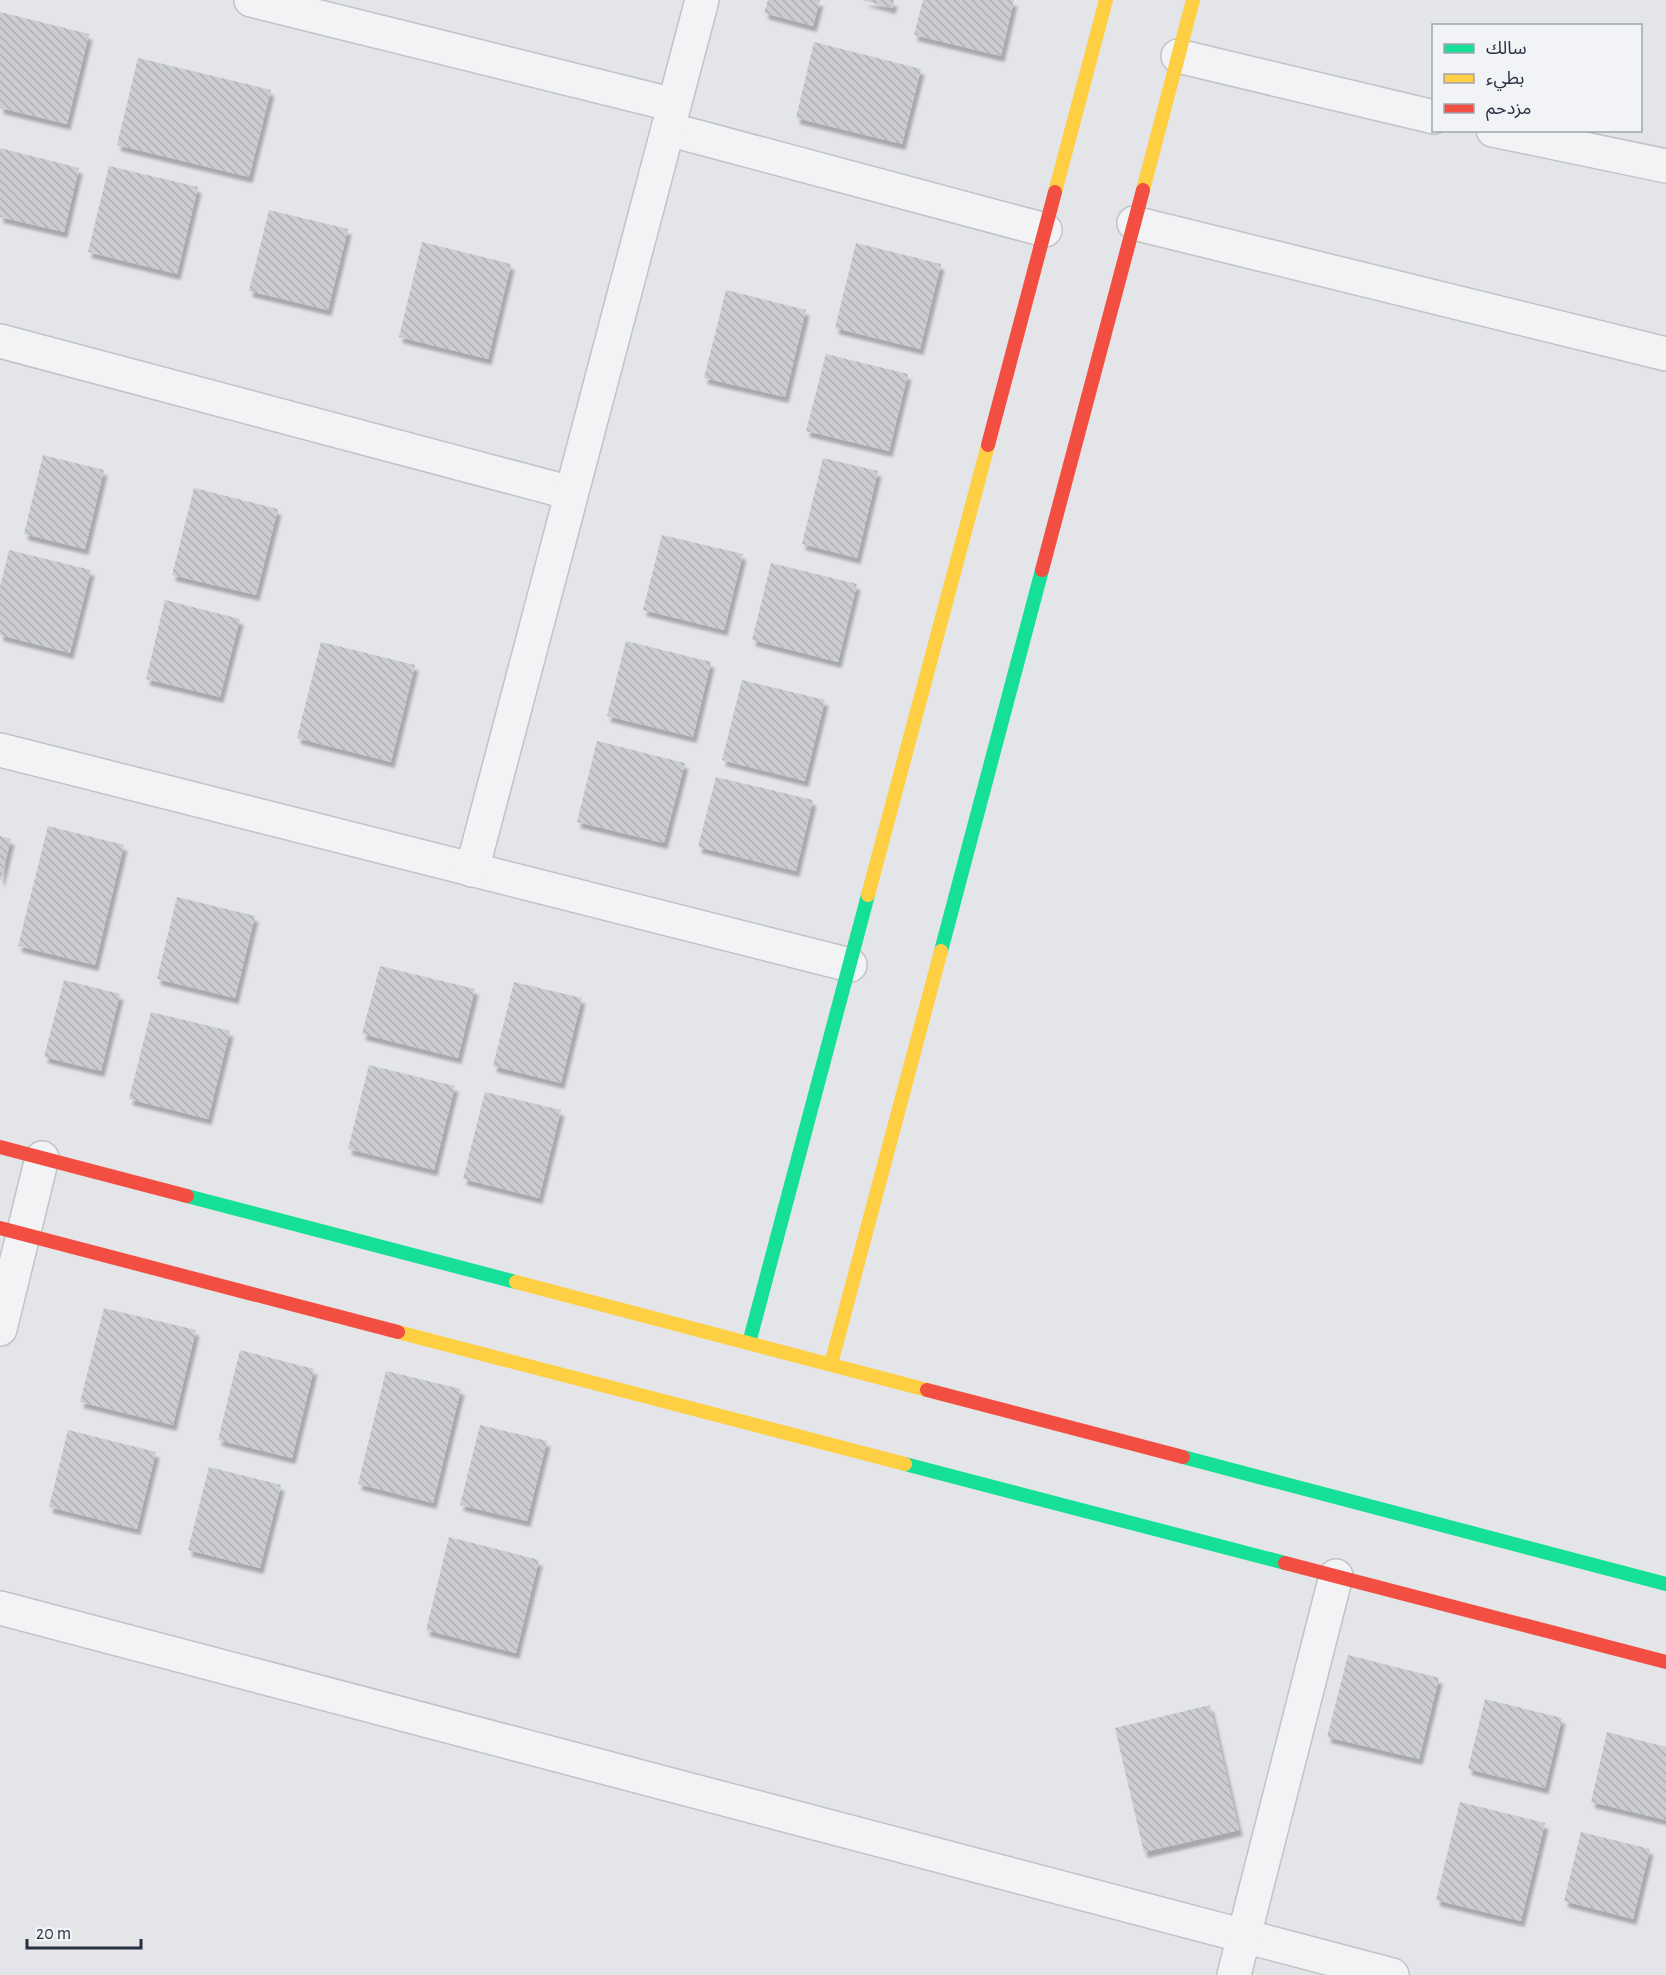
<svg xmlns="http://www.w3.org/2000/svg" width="1666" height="1975" viewBox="0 0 1666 1975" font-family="'Alegreya Sans','Noto Sans Arabic',sans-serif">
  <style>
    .building { fill: url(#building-back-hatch); filter: url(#shadow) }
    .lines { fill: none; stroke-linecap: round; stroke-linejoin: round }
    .street-casing { stroke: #c1c3c6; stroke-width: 36 }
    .street { stroke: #f2f3f5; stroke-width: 33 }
    .fast { stroke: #16e098; stroke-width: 14 }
    .slow { stroke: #ffcf43; stroke-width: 14 }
    .jam { stroke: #f24e42; stroke-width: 14 }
  </style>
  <defs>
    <pattern id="building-back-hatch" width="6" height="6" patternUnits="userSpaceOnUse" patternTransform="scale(1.5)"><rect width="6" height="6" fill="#cbcdd1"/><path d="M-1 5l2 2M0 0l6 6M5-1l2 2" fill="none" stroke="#aeb0b5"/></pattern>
    <filter id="shadow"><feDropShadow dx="3.5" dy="6" stdDeviation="1.5" flood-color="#0004"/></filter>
  </defs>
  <rect width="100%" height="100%" fill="#e3e5e8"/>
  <g class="building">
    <path d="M 768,0 L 820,0 L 813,26 L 764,13 Z"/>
    <path d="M 863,0 L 894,0 L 892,8 Z"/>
    <path d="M 923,0 L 1014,0 L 1001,56 L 914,35 Z"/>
    <path d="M 0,12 L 89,34 L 67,124 L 0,108 Z"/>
    <path d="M 814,42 L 921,69 L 902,144 L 796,118 Z"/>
    <path d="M 138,58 L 271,90 L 249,177 L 117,145 Z"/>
    <path d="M 0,148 L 79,168 L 64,232 L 0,217 Z"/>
    <path d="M 109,166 L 198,187 L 177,274 L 88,252 Z"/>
    <path d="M 269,210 L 348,229 L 328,310 L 249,291 Z"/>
    <path d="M 422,242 L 511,264 L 488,359 L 399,337 Z"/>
    <path d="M 856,243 L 941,264 L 920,349 L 835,328 Z"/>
    <path d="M 726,290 L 806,310 L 785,397 L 704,378 Z"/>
    <path d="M 826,354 L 908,374 L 889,451 L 806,431 Z"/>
    <path d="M 43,455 L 104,470 L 85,549 L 24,534 Z"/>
    <path d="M 823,458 L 878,471 L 857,558 L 802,544 Z"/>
    <path d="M 194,488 L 278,509 L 256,595 L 172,575 Z"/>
    <path d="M 662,535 L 743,554 L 724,630 L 643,610 Z"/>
    <path d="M 9,550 L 91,570 L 70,653 L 0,635 L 0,587 Z"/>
    <path d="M 771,563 L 857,584 L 838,662 L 752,640 Z"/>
    <path d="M 165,600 L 240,619 L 220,697 L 146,679 Z"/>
    <path d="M 626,641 L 711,662 L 693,737 L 607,716 Z"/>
    <path d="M 321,642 L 415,665 L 391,762 L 297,738 Z"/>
    <path d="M 742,680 L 825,700 L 805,781 L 722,760 Z"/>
    <path d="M 597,741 L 685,763 L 664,843 L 577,822 Z"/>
    <path d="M 716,777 L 813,800 L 796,871 L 698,847 Z"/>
    <path d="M 48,826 L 124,845 L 95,965 L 18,946 Z"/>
    <path d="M 0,836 L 11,839 L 1,880 L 0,880 Z"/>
    <path d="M 177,897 L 255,916 L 235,998 L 157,979 Z"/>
    <path d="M 380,966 L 475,989 L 458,1058 L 362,1034 Z"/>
    <path d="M 64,980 L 120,994 L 101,1071 L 44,1057 Z"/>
    <path d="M 514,982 L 582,998 L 561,1083 L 493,1066 Z"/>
    <path d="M 151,1012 L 230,1031 L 208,1119 L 129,1099 Z"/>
    <path d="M 369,1065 L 455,1086 L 434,1170 L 348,1149 Z"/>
    <path d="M 485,1092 L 561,1110 L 539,1198 L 463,1179 Z"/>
    <path d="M 104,1308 L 196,1330 L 173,1425 L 80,1402 Z"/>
    <path d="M 240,1350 L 314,1369 L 292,1458 L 218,1440 Z"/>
    <path d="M 386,1371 L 461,1389 L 433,1503 L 358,1484 Z"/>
    <path d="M 480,1425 L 547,1441 L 527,1521 L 460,1505 Z"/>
    <path d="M 68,1430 L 156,1452 L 137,1529 L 49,1507 Z"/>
    <path d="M 209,1467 L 281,1485 L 260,1568 L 188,1550 Z"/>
    <path d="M 449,1537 L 539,1560 L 516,1653 L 426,1630 Z"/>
    <path d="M 1348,1655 L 1439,1678 L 1419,1759 L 1327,1737 Z"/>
    <path d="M 1485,1699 L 1562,1718 L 1545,1788 L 1468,1769 Z"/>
    <path d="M 1210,1705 L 1239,1830 L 1144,1852 L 1115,1728 Z"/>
    <path d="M 1607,1732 L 1666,1747 L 1666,1820 L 1591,1802 Z"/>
    <path d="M 1460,1802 L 1545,1823 L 1521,1921 L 1436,1900 Z"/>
    <path d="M 1581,1832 L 1650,1849 L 1633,1919 L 1564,1901 Z"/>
  </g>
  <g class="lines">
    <g class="street-casing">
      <g id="street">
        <path d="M 251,0 L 674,105"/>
        <path d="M 1178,56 L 1434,117"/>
        <path d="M 668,129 L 1045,230"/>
        <path d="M 1493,130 L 1666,166"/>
        <path d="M 1134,223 L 1666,354"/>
        <path d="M 0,341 L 571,493"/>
        <path d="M 0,750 L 850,965"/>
        <path d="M 472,870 L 702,0"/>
        <path d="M 0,1329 L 42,1158"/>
        <path d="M 0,1608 L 1392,1975"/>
        <path d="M 1234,1975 L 1336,1576"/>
      </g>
    </g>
    <use href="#street" class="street"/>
    <g class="fast">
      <path d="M 941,951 L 1042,570"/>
      <path d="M 187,1196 L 516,1282"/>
      <path d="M 749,1343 L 868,895"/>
      <path d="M 1183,1457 L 1666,1584"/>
      <path d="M 905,1464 L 1285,1563"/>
    </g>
    <g class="slow">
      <path d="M 1143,190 L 1193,0"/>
      <path d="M 1055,192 L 1106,0"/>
      <path d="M 868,895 L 988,445"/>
      <path d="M 516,1282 L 927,1390"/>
      <path d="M 398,1332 L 905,1464"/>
      <path d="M 831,1364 L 941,951"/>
    </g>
    <g class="jam">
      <path d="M 988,445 L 1055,192"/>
      <path d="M 1042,570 L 1143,190"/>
      <path d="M 0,1147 L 187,1196"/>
      <path d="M 0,1228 L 398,1332"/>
      <path d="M 927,1390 L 1183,1457"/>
      <path d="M 1285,1563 L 1666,1662"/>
    </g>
  </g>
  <rect x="1432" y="24" width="210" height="108" fill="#f1f3f7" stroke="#a1a5af" stroke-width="1.5"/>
  <rect x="1444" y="44" width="30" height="9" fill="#16e098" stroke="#a1a5af" stroke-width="1.5"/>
  <text x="1486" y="54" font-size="18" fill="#283143">سالك</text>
  <rect x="1444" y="74" width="30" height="9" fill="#ffcf43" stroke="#a1a5af" stroke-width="1.5"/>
  <text x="1486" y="84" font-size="18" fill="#283143">بطيء</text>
  <rect x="1444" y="104" width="30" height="9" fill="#f24e42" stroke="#a1a5af" stroke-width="1.5"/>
  <text x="1486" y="114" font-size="18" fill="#283143">مزدحم</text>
  <path d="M27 1939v9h114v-9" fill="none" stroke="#283143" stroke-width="3"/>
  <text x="36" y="1939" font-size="18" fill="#283143" stroke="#f1f3f7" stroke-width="4.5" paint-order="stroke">20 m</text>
</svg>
